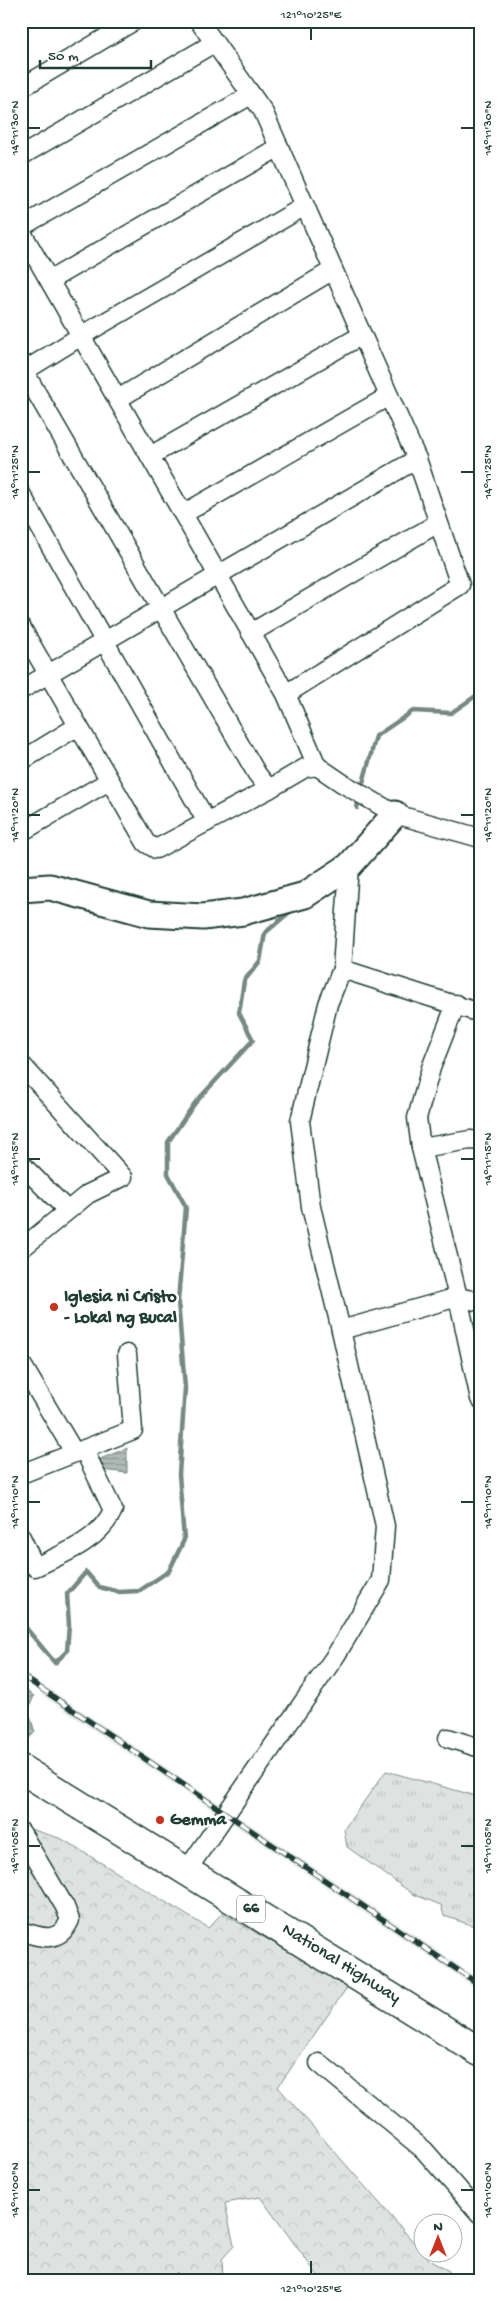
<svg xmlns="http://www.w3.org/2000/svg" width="501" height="2301" viewBox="0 0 501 2301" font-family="'Gochi Hand',sans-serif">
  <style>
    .built { fill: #eef1f0 }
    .grass { fill: url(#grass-tufts); stroke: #7e908b }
    .forest { fill: url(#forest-crowns); stroke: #7e908b }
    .water { fill: url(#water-rules); stroke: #758883 }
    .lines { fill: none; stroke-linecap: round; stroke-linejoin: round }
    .shore { stroke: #596f68; stroke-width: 1 }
    .stream { stroke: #758883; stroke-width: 4.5 }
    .minor-casing { stroke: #1f3d34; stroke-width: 21 }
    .secondary-casing { stroke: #1f3d34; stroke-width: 29 }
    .primary-casing { stroke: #1f3d34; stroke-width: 31 }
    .minor { stroke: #fff; stroke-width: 18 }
    .secondary { stroke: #fff; stroke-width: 25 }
    .primary { stroke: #fff; stroke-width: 28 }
    .rail-casing { stroke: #1f3d34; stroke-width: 5.5 }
    .rail { stroke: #fff; stroke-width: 4; stroke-dasharray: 11; stroke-linecap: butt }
    .ticks { fill: none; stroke: #1f3d34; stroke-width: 2 }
    .poi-dot { fill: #c8321e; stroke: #fff; stroke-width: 2 }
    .labels { text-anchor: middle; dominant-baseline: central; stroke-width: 5; stroke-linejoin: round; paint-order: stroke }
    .shield { fill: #fff; stroke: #627771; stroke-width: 1 }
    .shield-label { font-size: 16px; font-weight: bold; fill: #1f3d34 }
    .poi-label { font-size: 18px; font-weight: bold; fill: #1f3d34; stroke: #fff; text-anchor: start }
    .street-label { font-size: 18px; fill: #1f3d34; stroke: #fff }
    .neatline { fill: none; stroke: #1f3d34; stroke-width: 2 }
    .ticks-label { font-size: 12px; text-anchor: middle; fill: #1f3d34 }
  </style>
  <defs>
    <pattern id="grass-tufts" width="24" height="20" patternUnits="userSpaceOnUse" patternTransform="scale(1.25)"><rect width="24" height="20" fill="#dee3e2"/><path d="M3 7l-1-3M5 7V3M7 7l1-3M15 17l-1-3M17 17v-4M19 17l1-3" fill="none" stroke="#bec4c2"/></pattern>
    <pattern id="forest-crowns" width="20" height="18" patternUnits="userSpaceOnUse" patternTransform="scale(1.25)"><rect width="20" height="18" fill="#dee3e2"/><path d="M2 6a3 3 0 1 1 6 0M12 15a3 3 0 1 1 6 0" fill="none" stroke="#bec4c2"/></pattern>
    <pattern id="water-rules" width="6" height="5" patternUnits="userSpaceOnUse" patternTransform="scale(1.25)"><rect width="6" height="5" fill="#afbab7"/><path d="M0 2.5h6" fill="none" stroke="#8e9896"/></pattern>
  </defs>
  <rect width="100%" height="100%" fill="#fff"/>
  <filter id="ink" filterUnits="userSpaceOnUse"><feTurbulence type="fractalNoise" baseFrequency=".02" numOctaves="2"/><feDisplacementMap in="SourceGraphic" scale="10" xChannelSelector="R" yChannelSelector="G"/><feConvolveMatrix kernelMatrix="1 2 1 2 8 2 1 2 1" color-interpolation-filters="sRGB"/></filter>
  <g filter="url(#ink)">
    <path class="built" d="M 47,1687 L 480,1979 L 480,1991 L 41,1695 Z"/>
    <path class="grass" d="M 386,1771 L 480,1797 L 480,1928 L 444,1916 L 441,1905 L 413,1894 L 347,1847 L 344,1829 Z"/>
    <path class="forest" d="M 21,1826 L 62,1839 L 208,1928 L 222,1913 L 348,1986 L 278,2087 L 424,2254 L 432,2262 L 449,2271 L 450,2280 L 321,2280 L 260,2197 L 225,2203 L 234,2246 L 222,2259 L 223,2280 L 180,2280 L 177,2272 L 171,2280 L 21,2280 Z"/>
    <g class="water">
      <path d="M 127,1448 L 127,1473 L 101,1470 L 100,1459 Z"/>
      <path d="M 21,1686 L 34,1696 L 28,1710 L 35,1732 L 21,1747 Z"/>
    </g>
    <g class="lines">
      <path class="shore" d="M 21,1692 L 27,1698 L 23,1710 L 29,1730 L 21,1740"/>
      <g class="stream">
        <path d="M 361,790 L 376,736 L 413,711 L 451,713 L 480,693"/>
        <path d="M 357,808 L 359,797"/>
        <path d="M 21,1622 L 55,1663 L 67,1651 L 69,1625 L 67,1594 L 86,1572 L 99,1587 L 119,1592 L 139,1591 L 169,1571 L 184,1540 L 179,1474 L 185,1388 L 178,1301 L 186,1207 L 168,1174 L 168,1142 L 195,1103 L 253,1040 L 239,1013 L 244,981 L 260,961 L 265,933 L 293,909"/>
      </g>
      <g class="minor-casing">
        <g id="minor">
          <path d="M 199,21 L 263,111 L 417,459 L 460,585 L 286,694"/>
          <path d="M 21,88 L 134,21"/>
          <path d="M 21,156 L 214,43"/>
          <path d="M 21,227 L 251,95"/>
          <path d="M 21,231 L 286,694 L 317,766 L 342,783 L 395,814 L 480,838"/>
          <path d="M 50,280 L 279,147"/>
          <path d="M 21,366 L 257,774 L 269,789 L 305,768 L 317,766"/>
          <path d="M 21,373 L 81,336 L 305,206"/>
          <path d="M 118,399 L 333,270"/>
          <path d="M 150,456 L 362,335"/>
          <path d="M 21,494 L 207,822"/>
          <path d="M 183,514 L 389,396"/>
          <path d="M 21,627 L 146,843 L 156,849 L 269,789"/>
          <path d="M 251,633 L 438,523"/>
          <path d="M 21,690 L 417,459"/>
          <path d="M 21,761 L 78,726"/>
          <path d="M 23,831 L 109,781"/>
          <path d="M 342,969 L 480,1013"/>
          <path d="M 456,1004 L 431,1068 L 417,1118 L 421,1148 L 458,1297 L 480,1399"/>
          <path d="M 21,1064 L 123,1177 L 88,1194 L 21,1249"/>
          <path d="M 421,1148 L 470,1140 L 480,1141"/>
          <path d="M 21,1164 L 67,1210"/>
          <path d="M 341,1330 L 458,1297 L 480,1302"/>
          <path d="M 21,1363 L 74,1452"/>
          <path d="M 21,1474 L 133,1430 L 127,1354"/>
          <path d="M 21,1537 L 35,1567 C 64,1554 100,1540 113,1510 L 84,1450"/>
          <path d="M 448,1738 L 480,1748"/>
          <path d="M 21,1832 L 65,1907 L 70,1920 C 59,1944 42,1938 21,1931"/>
          <path d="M 187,1870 L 336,1655 L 381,1580 L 385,1526 L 341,1330 L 311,1207 L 300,1121 L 328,1004 L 342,969 L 349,866"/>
          <path d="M 319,2063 L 424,2150 L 480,2214"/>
        </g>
      </g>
      <g class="secondary-casing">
        <path id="secondary" d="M 21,889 L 50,887 L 149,914 L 203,917 L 243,912 L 305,895 L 349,866 L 395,814"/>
      </g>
      <g class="primary-casing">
        <path id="primary" d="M 21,1769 L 480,2052"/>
      </g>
      <use href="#minor" class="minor"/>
      <use href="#secondary" class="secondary"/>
      <use href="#primary" class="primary"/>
      <g class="rail-casing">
        <path id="rail" d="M 21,1675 L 480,1985"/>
      </g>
      <use href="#rail" class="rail"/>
    </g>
  </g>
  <path class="ticks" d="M 311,28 L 311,40M 28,128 L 40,128M 461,128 L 474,128M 28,472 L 40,472M 461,472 L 474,472M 28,815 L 40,815M 461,815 L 474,815M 28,1159 L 40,1159M 461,1159 L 474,1159M 28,1502 L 40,1502M 461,1502 L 474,1502M 28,1846 L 40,1846M 461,1846 L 474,1846M 28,2190 L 40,2190M 461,2190 L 474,2190M 311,2261 L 311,2274"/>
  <g class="poi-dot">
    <circle cx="54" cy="1307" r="5"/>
    <circle cx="160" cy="1820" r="5"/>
  </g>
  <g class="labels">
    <rect class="shield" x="237" y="1895.5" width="28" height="27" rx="4"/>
    <g class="shield-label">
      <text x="251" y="1909">66</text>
    </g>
    <g class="poi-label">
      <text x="64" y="1297">Iglesia ni Cristo<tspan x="64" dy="21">- Lokal ng Bucal</tspan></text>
      <text x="170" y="1820">Gemma</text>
    </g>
    <g class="street-label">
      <text transform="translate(341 1964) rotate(32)">National Highway</text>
    </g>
  </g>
  <rect width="501" height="2301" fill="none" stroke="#fff" stroke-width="55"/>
  <g transform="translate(438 2238)"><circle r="24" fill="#ffffff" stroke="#a5b1ae"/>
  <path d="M0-4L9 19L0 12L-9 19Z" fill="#c8321e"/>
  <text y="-8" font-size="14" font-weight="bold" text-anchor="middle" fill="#1f3d34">N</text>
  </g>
  <path d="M40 60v8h111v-8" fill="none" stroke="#1f3d34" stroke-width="2.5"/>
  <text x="48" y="60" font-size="15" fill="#1f3d34" stroke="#ffffff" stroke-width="4" paint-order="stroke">50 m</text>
  <rect x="28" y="28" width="446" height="2246" class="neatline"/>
  <g class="ticks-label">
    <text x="311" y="18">121°10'25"E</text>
    <text transform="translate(14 128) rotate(-90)" y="4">14°11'30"N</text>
    <text transform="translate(487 128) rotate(-90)" y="4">14°11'30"N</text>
    <text transform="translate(14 472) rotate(-90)" y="4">14°11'25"N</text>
    <text transform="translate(487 472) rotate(-90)" y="4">14°11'25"N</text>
    <text transform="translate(14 815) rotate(-90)" y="4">14°11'20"N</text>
    <text transform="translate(487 815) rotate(-90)" y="4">14°11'20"N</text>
    <text transform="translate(14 1159) rotate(-90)" y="4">14°11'15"N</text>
    <text transform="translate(487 1159) rotate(-90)" y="4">14°11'15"N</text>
    <text transform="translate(14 1502) rotate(-90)" y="4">14°11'10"N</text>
    <text transform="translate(487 1502) rotate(-90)" y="4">14°11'10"N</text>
    <text transform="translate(14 1846) rotate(-90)" y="4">14°11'05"N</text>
    <text transform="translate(487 1846) rotate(-90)" y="4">14°11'05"N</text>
    <text transform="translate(14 2190) rotate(-90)" y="4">14°11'00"N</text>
    <text transform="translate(487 2190) rotate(-90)" y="4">14°11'00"N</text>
    <text x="311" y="2292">121°10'25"E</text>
  </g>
</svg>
